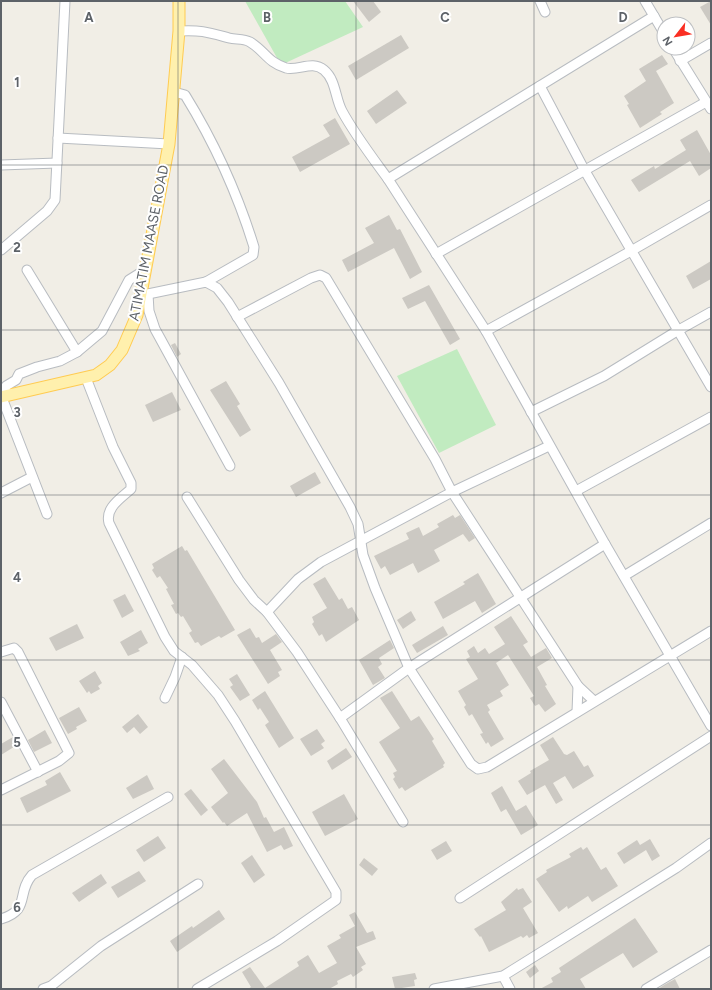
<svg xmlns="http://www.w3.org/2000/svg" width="712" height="990" viewBox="0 0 712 990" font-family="Figtree,sans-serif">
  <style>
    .green { fill: #c1ebc0 }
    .building { fill: #ccc9c3 }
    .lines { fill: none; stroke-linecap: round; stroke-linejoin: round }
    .minor-casing { stroke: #b8bcc1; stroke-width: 11 }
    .major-casing { stroke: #ffcb51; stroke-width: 13 }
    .minor { stroke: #fff; stroke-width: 9 }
    .major { stroke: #fff0ad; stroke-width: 11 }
    .grid { fill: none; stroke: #5d6268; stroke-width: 1; stroke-opacity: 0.55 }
    .labels { text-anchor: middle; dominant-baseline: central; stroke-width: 4; stroke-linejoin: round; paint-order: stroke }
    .street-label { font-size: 14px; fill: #5d6268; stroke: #fff }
    .grid-label { font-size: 13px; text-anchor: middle; font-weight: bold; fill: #5d6268; stroke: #fff; stroke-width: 4; stroke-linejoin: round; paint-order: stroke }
  </style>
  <rect width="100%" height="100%" fill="#f1eee6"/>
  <g class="green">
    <path d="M 245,1 L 345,1 L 363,27 L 281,65 Z"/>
    <path d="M 457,349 L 496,425 L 439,453 L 397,376 Z"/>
  </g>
  <g class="building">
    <path d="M 353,1 L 373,1 L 381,12 L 369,22 Z"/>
    <path d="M 711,1 L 711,25 L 700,7 Z"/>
    <path d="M 401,35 L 409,48 L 356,80 L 348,66 Z"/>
    <path d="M 662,55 L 668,64 L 656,71 L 674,103 L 660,112 L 662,114 L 640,128 L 627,105 L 629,104 L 624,96 L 646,81 L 639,69 Z"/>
    <path d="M 397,90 L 407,103 L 376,124 L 367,111 Z"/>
    <path d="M 335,118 L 350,144 L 300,172 L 292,157 L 330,136 L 323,125 Z"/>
    <path d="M 697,130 L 711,155 L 711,168 L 699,176 L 690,161 L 639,192 L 631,180 L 654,166 L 655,169 L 686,150 L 680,140 Z"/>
    <path d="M 389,215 L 397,230 L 400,229 L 422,272 L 410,279 L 394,248 L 348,272 L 342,260 L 374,243 L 365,228 Z"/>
    <path d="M 711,261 L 711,279 L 693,289 L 686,276 Z"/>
    <path d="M 429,285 L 460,339 L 450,345 L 425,301 L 408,309 L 402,298 Z"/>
    <path d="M 175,343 L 181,354 L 177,357 L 171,345 Z"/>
    <path d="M 226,381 L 240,404 L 237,406 L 251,430 L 240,437 L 210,390 Z"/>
    <path d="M 172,392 L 181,410 L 153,422 L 145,405 Z"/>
    <path d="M 315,472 L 321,483 L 296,497 L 290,486 Z"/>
    <path d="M 453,515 L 455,518 L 460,515 L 475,538 L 469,542 L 463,534 L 434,550 L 440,561 L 418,573 L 413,563 L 390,575 L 385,566 L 381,569 L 374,556 L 409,539 L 406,533 L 419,527 L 423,536 L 439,527 L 437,524 Z"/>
    <path d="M 182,546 L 185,551 L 187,550 L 235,630 L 221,638 L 219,636 L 201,646 L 198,642 L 195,643 L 189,633 L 192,631 L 183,616 L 181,617 L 178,613 L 176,614 L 171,605 L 174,604 L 166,589 L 168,588 L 160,576 L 157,578 L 152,570 L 154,568 L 152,564 Z"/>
    <path d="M 478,573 L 496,604 L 482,613 L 475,601 L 443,619 L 434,602 L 465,584 L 463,582 Z"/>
    <path d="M 325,577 L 339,600 L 342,598 L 348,609 L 352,607 L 359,620 L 326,642 L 322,634 L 319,636 L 312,624 L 314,622 L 312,617 L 327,608 L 313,584 Z"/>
    <path d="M 125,594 L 134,611 L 122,618 L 113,600 Z"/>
    <path d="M 411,611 L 416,620 L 403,629 L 397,620 Z"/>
    <path d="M 511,616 L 528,642 L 523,645 L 531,657 L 546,648 L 552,658 L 537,667 L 547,685 L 545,686 L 556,704 L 545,712 L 539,704 L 535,706 L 530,698 L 534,696 L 508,655 L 496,663 L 509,685 L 500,691 L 503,696 L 487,705 L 490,710 L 488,712 L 504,739 L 491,747 L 488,742 L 486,744 L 480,734 L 483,733 L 472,714 L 469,716 L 464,707 L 466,705 L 458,691 L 478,679 L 466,659 L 470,657 L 467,651 L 474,646 L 478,653 L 485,648 L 489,654 L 505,644 L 494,627 Z"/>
    <path d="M 77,624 L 84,638 L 56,651 L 49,638 Z"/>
    <path d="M 443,626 L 448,635 L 417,653 L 412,645 Z"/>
    <path d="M 250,628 L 256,638 L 259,637 L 262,643 L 276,634 L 282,642 L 270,650 L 282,670 L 278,672 L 280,676 L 268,684 L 237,635 Z"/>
    <path d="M 141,630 L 148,643 L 138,649 L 140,651 L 128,656 L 120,642 Z"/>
    <path d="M 390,640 L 394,648 L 379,658 L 382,664 L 378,667 L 385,678 L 373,685 L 359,660 Z"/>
    <path d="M 95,671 L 102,683 L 98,686 L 100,689 L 91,694 L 89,691 L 87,693 L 79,681 Z"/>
    <path d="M 237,674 L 250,695 L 240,701 L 230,687 L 233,685 L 229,679 Z"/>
    <path d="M 265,691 L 294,738 L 279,748 L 265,725 L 269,722 L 260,708 L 258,710 L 252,700 Z"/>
    <path d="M 392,691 L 411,721 L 419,716 L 434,739 L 432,741 L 445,763 L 443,765 L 444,767 L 405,791 L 402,787 L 399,789 L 393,779 L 395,777 L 393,773 L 397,771 L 379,742 L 400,728 L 380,698 Z"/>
    <path d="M 79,707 L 87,721 L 76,727 L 77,729 L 68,734 L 59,718 Z"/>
    <path d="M 138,714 L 148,727 L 140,734 L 134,727 L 127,733 L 122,727 Z"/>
    <path d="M 317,729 L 325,741 L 321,744 L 324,748 L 311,756 L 300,739 Z"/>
    <path d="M 45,730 L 52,743 L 34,752 L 28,740 Z"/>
    <path d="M 13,737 L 17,745 L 1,755 L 1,744 Z"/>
    <path d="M 553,737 L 564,754 L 567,755 L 574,751 L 584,767 L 588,765 L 594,776 L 573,789 L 565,776 L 553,783 L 563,800 L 556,804 L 545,785 L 527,795 L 518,781 L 531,773 L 530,771 L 549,760 L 540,745 Z"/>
    <path d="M 346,748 L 352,757 L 332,770 L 327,761 Z"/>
    <path d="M 224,759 L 257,802 L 264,818 L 266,817 L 274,832 L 284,827 L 293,846 L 284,850 L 281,845 L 267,852 L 247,813 L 227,826 L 224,822 L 223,823 L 211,807 L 228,793 L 211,769 Z"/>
    <path d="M 60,772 L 71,791 L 27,813 L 20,798 L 47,785 L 45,781 Z"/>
    <path d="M 147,775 L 154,789 L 133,799 L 126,788 Z"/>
    <path d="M 502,786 L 516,811 L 526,805 L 538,825 L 521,835 L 506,809 L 501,812 L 491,793 Z"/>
    <path d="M 191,789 L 208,810 L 201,816 L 184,794 Z"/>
    <path d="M 344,794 L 358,819 L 325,836 L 312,812 Z"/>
    <path d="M 158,836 L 166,848 L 144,862 L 136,850 Z"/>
    <path d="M 650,839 L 660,856 L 652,861 L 646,850 L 624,864 L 617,853 L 637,840 L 640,845 Z"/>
    <path d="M 446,841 L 452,851 L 437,860 L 431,850 Z"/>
    <path d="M 581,847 L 583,850 L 587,847 L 601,870 L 606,867 L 618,886 L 592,902 L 588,896 L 568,909 L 567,906 L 559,912 L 536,879 L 547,872 L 546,870 L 571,857 L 569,854 Z"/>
    <path d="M 252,855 L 265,875 L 254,883 L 241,863 Z"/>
    <path d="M 364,858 L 378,869 L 372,876 L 359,865 Z"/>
    <path d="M 139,871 L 146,881 L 118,898 L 111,887 Z"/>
    <path d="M 101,874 L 107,883 L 79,902 L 72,893 Z"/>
    <path d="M 517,888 L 518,890 L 523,888 L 532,902 L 523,908 L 538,933 L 529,938 L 527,935 L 523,938 L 521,936 L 489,952 L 481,936 L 480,937 L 474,929 L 506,910 L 501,902 Z"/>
    <path d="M 219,910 L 225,919 L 177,952 L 170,941 L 192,926 L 193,928 Z"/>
    <path d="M 355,912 L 367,933 L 373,931 L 376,939 L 356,947 L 366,964 L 361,967 L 363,970 L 353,977 L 351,974 L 337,981 L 338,984 L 329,989 L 248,989 L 251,987 L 242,972 L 250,967 L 265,988 L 299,966 L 297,962 L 308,955 L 319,973 L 337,963 L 327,946 L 341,938 L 339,935 L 355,926 L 349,915 Z"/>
    <path d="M 635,918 L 658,952 L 633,968 L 623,953 L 580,979 L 586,989 L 540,989 L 553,982 L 551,978 L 561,972 L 559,968 Z"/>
    <path d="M 535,965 L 539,971 L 530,978 L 526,972 Z"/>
    <path d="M 415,973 L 417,979 L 414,980 L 415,986 L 395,989 L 392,977 Z"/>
    <path d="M 675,979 L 680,989 L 658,989 L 664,985 Z"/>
  </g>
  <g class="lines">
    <g class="minor-casing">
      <g id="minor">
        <path d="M 540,1 L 545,12"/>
        <path d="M 645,1 L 664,33"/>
        <path d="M 654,16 L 388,179 L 486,331 L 605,544 L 711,726"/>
        <path d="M 179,31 C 202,30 207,32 229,38 C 236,40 243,38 250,42 C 265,51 267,62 286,68 C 299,71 312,60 324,70 C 336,80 335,98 342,111 C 355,135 372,157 388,179"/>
        <path d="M 673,48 L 711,109"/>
        <path d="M 680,61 L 711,43"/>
        <path d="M 540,86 L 585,171 L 711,387"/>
        <path d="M 174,92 L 185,95 C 214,142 238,195 254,247 L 253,255 L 206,282"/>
        <path d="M 58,138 L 169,144"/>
        <path d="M 1,165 L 57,163"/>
        <path d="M 1,250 L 47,211 L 55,200 L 65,1"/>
        <path d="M 436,254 L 706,102"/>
        <path d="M 27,270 L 77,352"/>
        <path d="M 148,294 L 149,311 L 155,329 L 230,466"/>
        <path d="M 140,298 L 148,294 L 206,282 L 217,288 L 228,302 L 279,383 L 350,507 L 358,524 L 363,555 L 375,588 L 409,668 L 471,764 L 478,769 L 487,767 L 711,631"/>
        <path d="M 237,317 L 311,278 L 320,275 L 326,278 L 435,459 L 452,492 L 578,686 L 594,701"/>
        <path d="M 486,331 L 631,251 L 711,205"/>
        <path d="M 86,378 L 113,447 L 131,483 L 131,489 C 120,499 105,508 109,523 L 165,637 L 174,651 L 192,665 L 218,695 L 235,721 L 336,892 L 336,900 L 277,941 L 197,989"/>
        <path d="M 531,412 L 604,376 L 677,331 L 711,312"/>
        <path d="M 576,491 L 711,417"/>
        <path d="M 1,493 L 32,477"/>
        <path d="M 187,497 L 239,580 L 254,600 L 267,612 L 297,652 L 340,718 L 403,822"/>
        <path d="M 47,514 L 4,403 L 3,397 L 6,386 L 16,380 L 19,374 L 37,367 L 60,361 L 77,352 L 102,331 L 129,280 L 145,270"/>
        <path d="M 624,576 L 711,523"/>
        <path d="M 267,612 L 298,579 L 321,562 L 452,492 L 549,446"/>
        <path d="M 1,652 L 14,648 L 18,652 L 69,753 L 59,761 L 1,790"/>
        <path d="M 165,698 L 175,677 L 182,657"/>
        <path d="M 1,702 L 38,772"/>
        <path d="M 577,712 L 578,686"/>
        <path d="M 340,718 L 409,668 L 605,544"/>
        <path d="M 460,898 L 711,736"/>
        <path d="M 1,919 C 31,910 16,893 32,875 L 168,797"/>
        <path d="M 503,976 L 510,989"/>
        <path d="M 43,989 L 51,986 L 101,946 L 198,884"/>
        <path d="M 434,989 L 503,976 L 676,868 L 711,843"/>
        <path d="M 646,989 L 711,950"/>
      </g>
    </g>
    <g class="major-casing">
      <path id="major" d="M 1,397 L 96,375 L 110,365 L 122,350 L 137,315 L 169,144 L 179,31 L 179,1"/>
    </g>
    <use href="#minor" class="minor"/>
    <use href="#major" class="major"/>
  </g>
  <path class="grid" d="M 178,1 L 178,989M 356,1 L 356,989M 534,1 L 534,989M 1,165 L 711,165M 1,330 L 711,330M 1,495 L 711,495M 1,660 L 711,660M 1,825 L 711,825"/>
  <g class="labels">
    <g class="street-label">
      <text transform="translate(149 243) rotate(-79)">ATIMATIM MAASE ROAD</text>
    </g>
  </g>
  <g class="grid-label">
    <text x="89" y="22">A</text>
    <text x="267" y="22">B</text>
    <text x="445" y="22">C</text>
    <text x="623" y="22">D</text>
    <text x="17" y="87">1</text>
    <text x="17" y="252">2</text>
    <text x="17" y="417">3</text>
    <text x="17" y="582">4</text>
    <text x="17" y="747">5</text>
    <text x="17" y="912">6</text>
  </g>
  <rect width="712" height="990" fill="none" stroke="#5d6268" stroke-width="4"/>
  <g transform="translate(676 36) rotate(239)"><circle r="19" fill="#ffffff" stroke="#bec0c3"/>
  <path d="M0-3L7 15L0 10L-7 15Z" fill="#fa2f23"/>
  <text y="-6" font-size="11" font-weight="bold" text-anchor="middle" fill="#5d6268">N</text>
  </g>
</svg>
